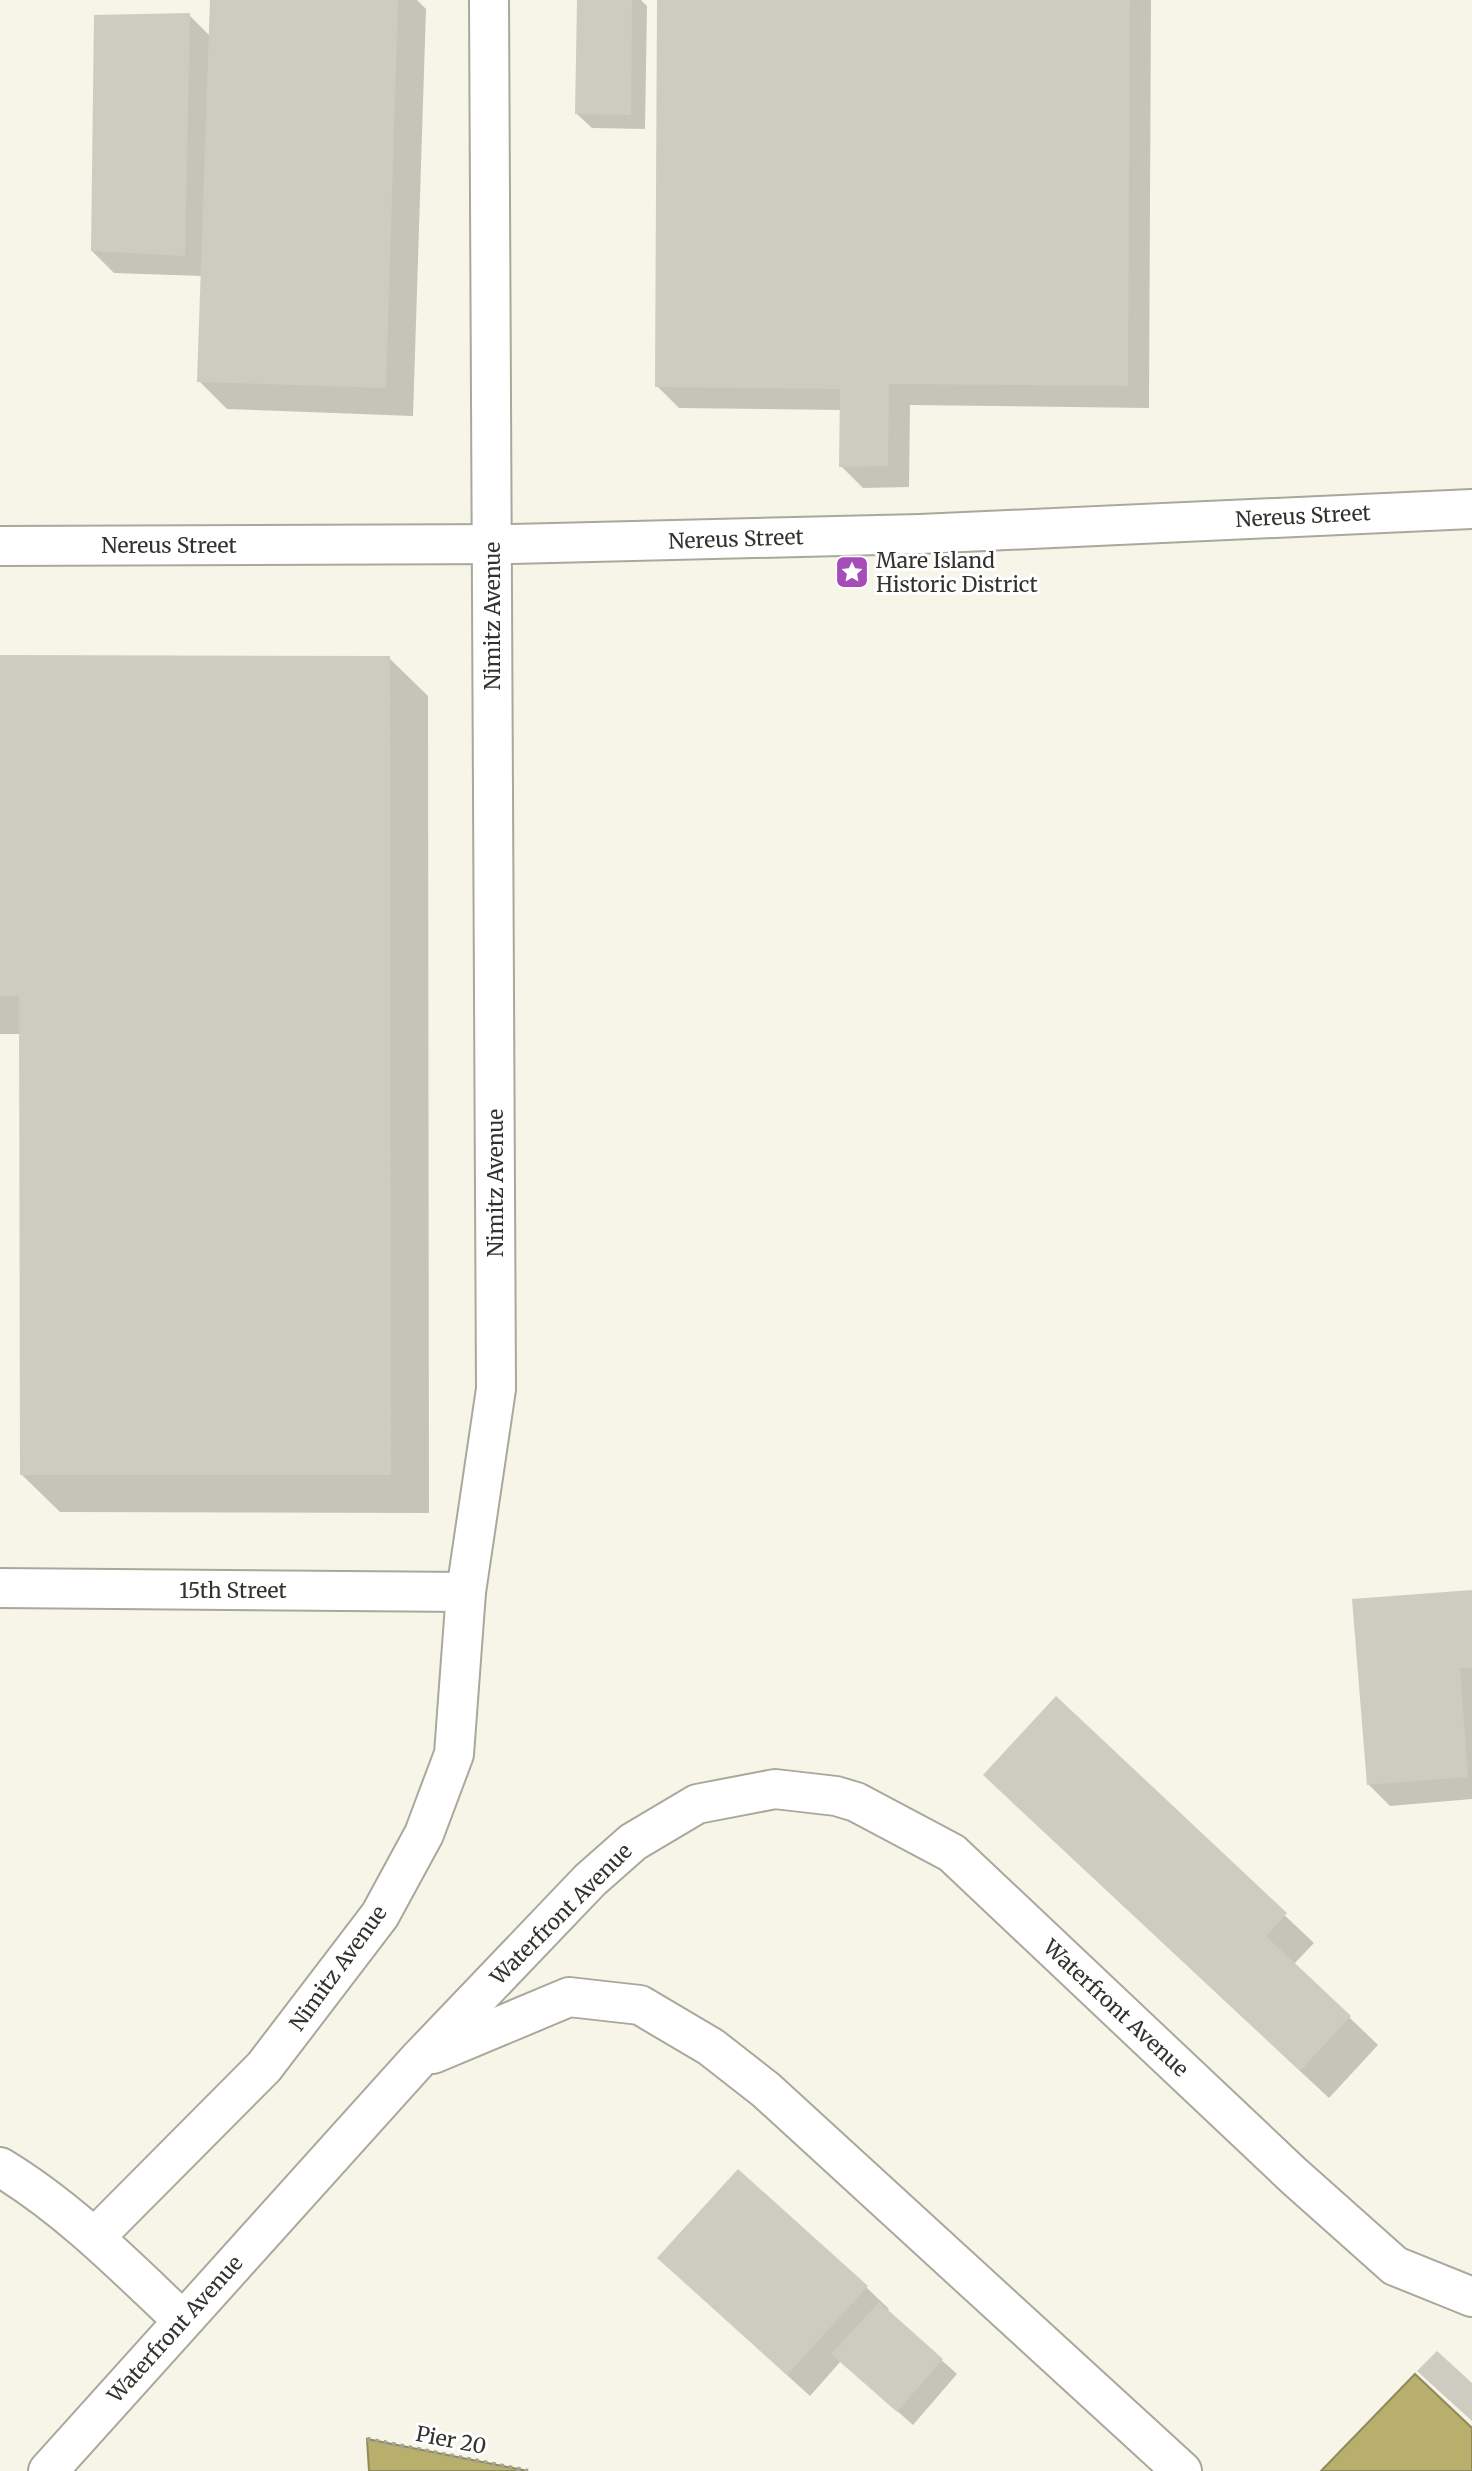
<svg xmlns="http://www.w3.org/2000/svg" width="1472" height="2471" viewBox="0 0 1472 2471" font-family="Merriweather,serif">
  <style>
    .water { fill: #b8af6c; stroke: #908a59; stroke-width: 2 }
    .shadow { fill: #0003 }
    .building { fill: #ceccc0 }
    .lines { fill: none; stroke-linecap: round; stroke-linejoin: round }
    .minor-casing { stroke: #a9a89c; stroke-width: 42 }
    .path { stroke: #a4a399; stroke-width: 4.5; stroke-dasharray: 3.5 5; stroke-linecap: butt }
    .minor { stroke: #fff; stroke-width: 38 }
    .labels { text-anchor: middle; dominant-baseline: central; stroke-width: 6; stroke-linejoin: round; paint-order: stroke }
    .street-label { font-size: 21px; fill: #33322d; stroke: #fff }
    .poi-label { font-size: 21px; fill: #33322d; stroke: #fff; text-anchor: start }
  </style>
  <rect width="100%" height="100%" fill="#f6f5e8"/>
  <g class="water">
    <path d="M 1415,2374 L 1472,2428 L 1472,2471 L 1321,2471 Z"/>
    <path d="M 367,2439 L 528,2471 L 369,2471 Z"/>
  </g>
  <g class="shadow">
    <path d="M 212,0 L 417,0 L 426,9 L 413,416 L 227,409 L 199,381 L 203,276 L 114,273 L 92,251 L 189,15 L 211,37 Z"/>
    <path d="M 579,0 L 641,0 L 647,6 L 645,129 L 592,128 L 577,114 Z"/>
    <path d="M 659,0 L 1151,0 L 1149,408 L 910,405 L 909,487 L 863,488 L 841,466 L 841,410 L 679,408 L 657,386 Z"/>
    <path d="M 0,657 L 389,658 L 428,696 L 429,1513 L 60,1512 L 21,1474 L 21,1034 L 0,1034 Z"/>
    <path d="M 1472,1592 L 1472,1799 L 1390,1806 L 1368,1784 Z"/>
    <path d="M 1056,1699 L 1314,1943 L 1294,1964 L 1378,2045 L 1329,2098 L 1013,1803 Z"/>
    <path d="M 738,2171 L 867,2288 L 889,2309 L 887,2311 L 957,2374 L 913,2425 L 841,2361 L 810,2396 L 681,2279 Z"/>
  </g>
  <g class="building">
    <path d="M 210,0 L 398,0 L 386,388 L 197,382 Z"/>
    <path d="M 577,0 L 632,0 L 631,115 L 575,114 Z"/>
    <path d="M 657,0 L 1130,0 L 1128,386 L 889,384 L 888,466 L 839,467 L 840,389 L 655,387 Z"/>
    <path d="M 190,13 L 185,256 L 91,251 L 94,15 Z"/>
    <path d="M 0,655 L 390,656 L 391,1475 L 20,1475 L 19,996 L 0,996 Z"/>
    <path d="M 1472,1590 L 1472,1668 L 1460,1668 L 1468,1777 L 1367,1785 L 1352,1599 Z"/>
    <path d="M 1056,1696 L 1287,1913 L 1266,1936 L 1351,2016 L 1300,2071 L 983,1775 Z"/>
    <path d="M 738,2169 L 868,2286 L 787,2375 L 657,2258 Z"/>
    <path d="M 879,2302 L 943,2359 L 897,2412 L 831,2354 Z"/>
    <path d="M 1437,2351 L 1472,2383 L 1472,2421 L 1417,2371 Z"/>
  </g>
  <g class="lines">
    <g class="minor-casing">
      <g id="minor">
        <path d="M 0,546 L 512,544 L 920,534 L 1472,509"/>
        <path d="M 0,1588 L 466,1592"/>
        <path d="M 433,2054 L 569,1997 L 640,2005 L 711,2047 L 766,2090 L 1182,2471"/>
        <path d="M 0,2167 C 68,2208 124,2265 182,2320"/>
        <path d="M 95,2237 L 264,2067 L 380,1915 L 424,1834 L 454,1754 L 466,1592 L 496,1389 L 489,0"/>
        <path d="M 48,2471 L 418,2060 L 590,1880 L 633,1842 L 697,1804 L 775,1789 L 836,1796 L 856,1802 L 952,1853 L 1294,2176 L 1395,2266 L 1472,2297"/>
      </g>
    </g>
    <path class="path" d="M 367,2439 L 528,2471"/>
    <use href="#minor" class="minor"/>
  </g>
  <defs>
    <g id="sight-square" transform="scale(1.75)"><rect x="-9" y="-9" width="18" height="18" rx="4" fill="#a54cb8" stroke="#fff"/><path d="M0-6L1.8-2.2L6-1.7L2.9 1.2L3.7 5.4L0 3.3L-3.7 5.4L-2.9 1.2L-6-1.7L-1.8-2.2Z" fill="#fff"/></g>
  </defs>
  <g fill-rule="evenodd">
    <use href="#sight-square" x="852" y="572"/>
  </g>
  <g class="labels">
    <g class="street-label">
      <text transform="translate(1303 516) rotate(-3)">Nereus Street</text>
      <text transform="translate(736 539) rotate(-2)">Nereus Street</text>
      <text x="169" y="545">Nereus Street</text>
      <text transform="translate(492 616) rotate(-90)">Nimitz Avenue</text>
      <text transform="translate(495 1183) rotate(-90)">Nimitz Avenue</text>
      <text x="233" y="1590">15th Street</text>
      <text transform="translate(561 1914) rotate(-45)">Waterfront Avenue</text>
      <text transform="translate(338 1968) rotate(-54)">Nimitz Avenue</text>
      <text transform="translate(1116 2008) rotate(43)">Waterfront Avenue</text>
      <text transform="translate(175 2329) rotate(-48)">Waterfront Avenue</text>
      <text transform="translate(451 2440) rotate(11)">Pier 20</text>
    </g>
    <g class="poi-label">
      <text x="876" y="560">Mare Island<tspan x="876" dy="24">Historic District</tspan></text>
    </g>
  </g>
</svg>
